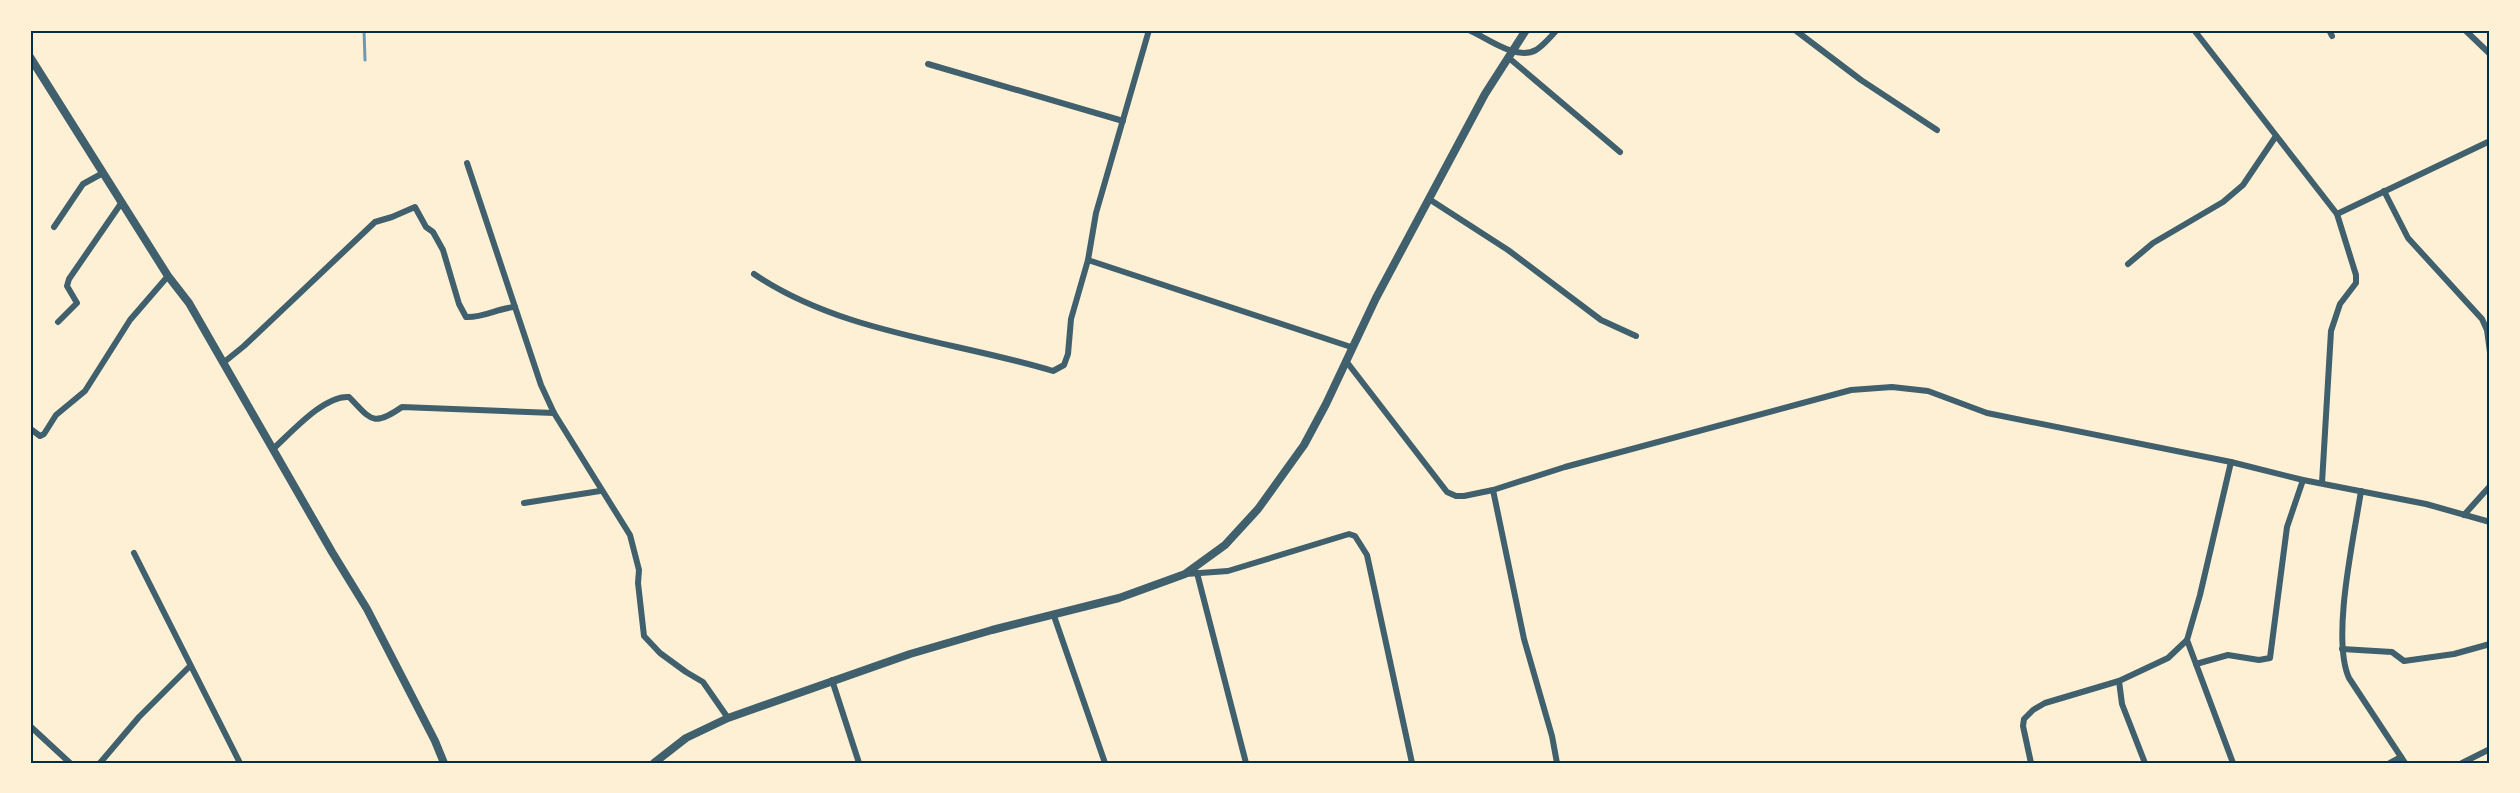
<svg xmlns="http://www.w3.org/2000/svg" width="2520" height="793" viewBox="0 0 2520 793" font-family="Spectral,serif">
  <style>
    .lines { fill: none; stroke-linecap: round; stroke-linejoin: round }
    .stream { stroke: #669bbc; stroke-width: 3 }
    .minor { stroke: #3f606c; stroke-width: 6 }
    .tertiary { stroke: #3f606c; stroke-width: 8 }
    .neatline { fill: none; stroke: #003049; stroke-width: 2 }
  </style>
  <rect width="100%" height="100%" fill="#fdf0d5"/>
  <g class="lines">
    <path class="stream" d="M 364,30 L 365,60"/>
    <g class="minor">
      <path d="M 1149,30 L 1096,213 L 1088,260 L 1351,347"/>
      <path d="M 1469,30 C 1487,38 1516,61 1536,50 C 1544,45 1551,36 1557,30"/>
      <path d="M 1795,30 L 1861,80 L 1937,130"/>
      <path d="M 2194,30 L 2337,214 L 2356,275 L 2356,283 L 2340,304 L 2331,331 L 2322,483"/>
      <path d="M 2329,30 L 2332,36"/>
      <path d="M 2465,30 L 2490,54"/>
      <path d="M 1509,58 L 1620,152"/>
      <path d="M 928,64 L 1123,121"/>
      <path d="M 467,163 L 541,385 L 554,413 L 630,535 L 639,570 L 638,583 L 644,636 L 660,653 L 686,672 L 703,682 L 728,718"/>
      <path d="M 2384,191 L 2408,238 L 2482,319 L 2487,330 L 2490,352"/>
      <path d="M 1429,199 L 1508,250 L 1601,320 L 1636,336"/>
      <path d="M 2337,214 L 2490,141"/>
      <path d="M 54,227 L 83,184 L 103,173"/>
      <path d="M 2128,264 L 2153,243 L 2223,202 L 2243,185 L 2276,136"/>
      <path d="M 754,274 C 841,333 954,341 1053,371 L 1064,365 L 1068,354 L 1071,319 L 1088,260"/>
      <path d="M 58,322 L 77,303 L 67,286 L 69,279 L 122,202"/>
      <path d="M 1346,361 L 1447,492 L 1456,496 L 1464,496 L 1493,490 L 1565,467 L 1851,390 L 1892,387 L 1928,391 L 1987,413 L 2231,462 L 2303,480 L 2426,504 L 2490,522"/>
      <path d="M 223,363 L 244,346 L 375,222 L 392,217 L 415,207 L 426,227 L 433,232 L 443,250 L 459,304 L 466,317 C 483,318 498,308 515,307"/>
      <path d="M 32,430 L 40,436 L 44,434 L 56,415 L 85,391 L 130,320 L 168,276"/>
      <path d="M 273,449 C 291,433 324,395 349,397 C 371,419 372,428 402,407 L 554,413"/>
      <path d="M 1493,490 L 1524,639 L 1552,736 L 1557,763"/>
      <path d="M 2361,491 C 2354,537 2331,638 2349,678 L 2405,763"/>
      <path d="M 524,503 L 600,491"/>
      <path d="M 2464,515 L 2490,486"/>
      <path d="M 134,553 L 240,763"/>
      <path d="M 1197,573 L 1246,763"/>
      <path d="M 1186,574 L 1228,571 L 1349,534 L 1355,536 L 1367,555 L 1412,763"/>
      <path d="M 1054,616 L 1105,763"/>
      <path d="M 2187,640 L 2233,763"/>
      <path d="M 2342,649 L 2392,652 L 2404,661 L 2454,654 L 2490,644"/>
      <path d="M 2196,664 L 2228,655 L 2259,660 L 2270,658 L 2287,527 L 2303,480"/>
      <path d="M 832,680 L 859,763"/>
      <path d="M 2119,681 L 2122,704 L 2145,763"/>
      <path d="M 30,726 L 70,763"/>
      <path d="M 100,763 L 139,717 L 190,666"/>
      <path d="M 2031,763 L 2023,726 L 2024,719 L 2033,710 L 2045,703 L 2119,681 L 2168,658 L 2187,640 L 2200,595 L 2231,462"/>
      <path d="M 2390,763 L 2401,757"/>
      <path d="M 2462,763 L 2490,749"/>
    </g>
    <g class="tertiary">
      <path d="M 30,57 L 168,276 L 189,303 L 332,552 L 367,609 L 435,741 L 444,763"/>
      <path d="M 654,763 L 686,738 L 728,718 L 910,654 L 992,630 L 1119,598 L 1185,574 L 1225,545 L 1258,509 L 1304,445 L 1326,404 L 1376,298 L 1485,94 L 1526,30"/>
    </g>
  </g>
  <rect width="2520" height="793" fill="none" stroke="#fdf0d5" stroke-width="63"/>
  <rect x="32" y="32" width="2456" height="730" class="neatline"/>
</svg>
